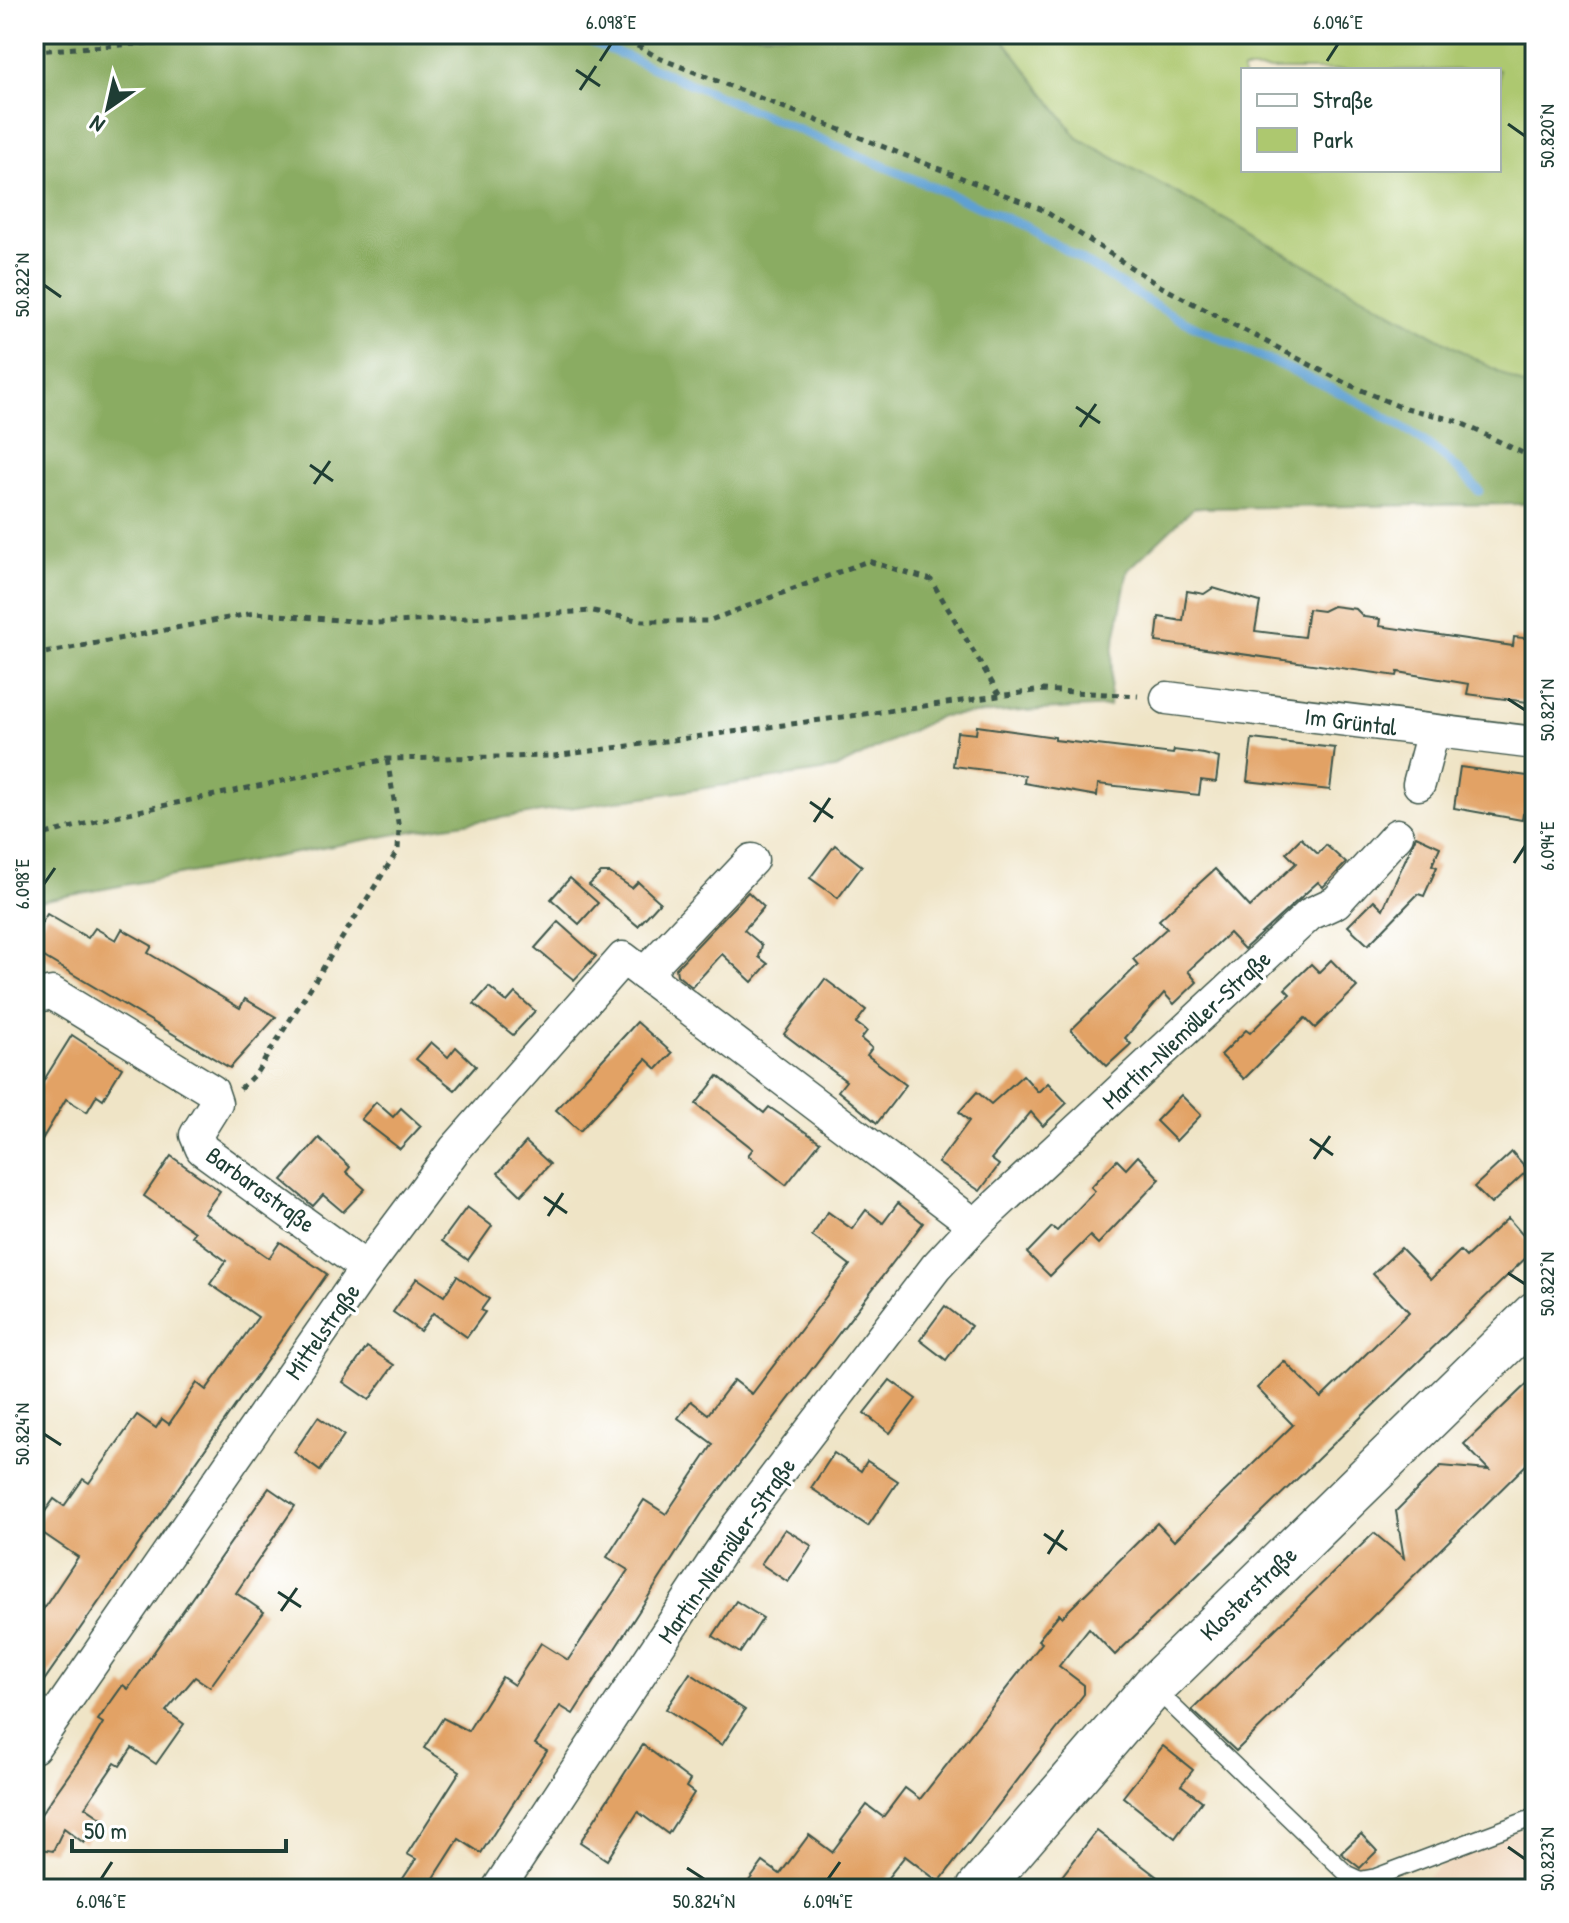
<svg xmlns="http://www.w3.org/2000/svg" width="1569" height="1923" viewBox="0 0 1569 1923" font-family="'Patrick Hand',sans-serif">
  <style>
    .built { fill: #efd6bb }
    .green { fill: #adc86f; stroke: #668252; stroke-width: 2; fill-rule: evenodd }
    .forest { fill: #8aac62; stroke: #54744b; stroke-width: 2 }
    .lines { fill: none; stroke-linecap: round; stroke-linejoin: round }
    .stream { stroke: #5fa0d2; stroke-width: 9 }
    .building { fill: #e2a265 }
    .lane-casing { stroke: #3e564a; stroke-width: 19 }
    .street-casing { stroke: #3e564a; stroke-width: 35 }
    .secondary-casing { stroke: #3e564a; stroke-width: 47 }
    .path { stroke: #3e564a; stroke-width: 5; stroke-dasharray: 6 6; stroke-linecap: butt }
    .lane { stroke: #fff; stroke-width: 16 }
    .street { stroke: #fff; stroke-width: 32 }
    .secondary { stroke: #fff; stroke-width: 44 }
    .ticks { fill: none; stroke: #1f3d34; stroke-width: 3 }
    .labels { text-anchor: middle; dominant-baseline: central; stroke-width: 7; stroke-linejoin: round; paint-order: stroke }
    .street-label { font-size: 24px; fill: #1f3d34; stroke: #fff }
    .neatline { fill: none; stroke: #1f3d34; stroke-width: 3 }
    .ticks-label { font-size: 20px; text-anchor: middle; fill: #1f3d34 }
  </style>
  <rect width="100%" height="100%" fill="#fff"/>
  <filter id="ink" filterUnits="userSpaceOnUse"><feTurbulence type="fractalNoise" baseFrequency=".0125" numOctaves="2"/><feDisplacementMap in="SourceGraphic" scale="16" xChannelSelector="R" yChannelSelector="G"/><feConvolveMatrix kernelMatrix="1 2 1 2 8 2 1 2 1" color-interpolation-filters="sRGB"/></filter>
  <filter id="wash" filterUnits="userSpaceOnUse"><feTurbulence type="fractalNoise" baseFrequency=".006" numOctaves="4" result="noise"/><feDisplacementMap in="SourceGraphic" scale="32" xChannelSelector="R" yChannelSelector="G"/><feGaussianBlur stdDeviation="1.8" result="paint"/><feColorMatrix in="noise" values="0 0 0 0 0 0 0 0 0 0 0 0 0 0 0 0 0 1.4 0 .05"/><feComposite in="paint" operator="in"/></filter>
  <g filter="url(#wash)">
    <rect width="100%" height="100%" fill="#efe4c6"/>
    <path class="built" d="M 1535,1823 L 1535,1889 L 1418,1889 L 1448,1855 Z"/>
    <path class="green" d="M 999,34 L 1535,34 L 1535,392 L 1078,138 ZM 1243,70 L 1499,70 L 1499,170 L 1243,170 Z"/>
    <path class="forest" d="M 34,34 L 999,34 L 1078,138 L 1535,392 L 1535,500 L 1523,504 L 1193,508 L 1128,570 L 1113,650 L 1109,706 L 941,716 L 835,769 L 418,830 L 34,902 Z"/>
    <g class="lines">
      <g class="stream">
        <path d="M 357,34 L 384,38 L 464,34"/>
        <path d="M 564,34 L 590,41 L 1024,226 C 1079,256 1130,293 1186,322 C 1280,370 1408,408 1479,491"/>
      </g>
    </g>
    <g id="blocks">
      <g class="building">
        <path d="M 1213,588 L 1260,602 L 1255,631 L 1304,637 L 1308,609 L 1323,611 L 1333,606 L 1356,609 L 1364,617 L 1380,619 L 1379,626 L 1513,646 L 1514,637 L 1535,639 L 1535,703 L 1467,694 L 1469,684 L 1398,672 L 1397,676 L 1156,642 L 1159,617 L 1183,621 L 1187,591 L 1204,594 Z"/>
        <path d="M 977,726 L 1055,737 L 1055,740 L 1173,754 L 1174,750 L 1204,754 L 1219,758 L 1216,782 L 1201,780 L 1199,795 L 1098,784 L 1097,796 L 1024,783 L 1025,775 L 953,766 L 957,732 L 976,734 Z"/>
        <path d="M 1252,739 L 1335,748 L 1330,790 L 1247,781 Z"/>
        <path d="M 1460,767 L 1535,777 L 1535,816 L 1523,814 L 1522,820 L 1454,808 Z"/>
        <path d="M 1416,836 L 1440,847 L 1432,865 L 1437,867 L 1424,896 L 1418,894 L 1368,945 L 1348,926 L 1374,900 L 1383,909 Z"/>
        <path d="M 1301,838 L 1318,854 L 1326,845 L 1346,863 L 1323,887 L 1318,882 L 1244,949 L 1229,933 L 1188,971 L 1197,982 L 1174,1004 L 1164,993 L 1125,1038 L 1131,1044 L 1107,1066 L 1071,1030 L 1138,965 L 1133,959 L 1167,928 L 1159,920 L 1215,869 L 1250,907 L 1296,863 L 1286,853 Z"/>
        <path d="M 835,845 L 862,866 L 838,898 L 810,878 Z"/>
        <path d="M 601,873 L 610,873 L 632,888 L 638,882 L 660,902 L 638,926 L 589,885 Z"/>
        <path d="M 570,878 L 598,903 L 579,924 L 551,899 Z"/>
        <path d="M 748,892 L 764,907 L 744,930 L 762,945 L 759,957 L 768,964 L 752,982 L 722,954 L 692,987 L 677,975 L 676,968 Z"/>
        <path d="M 47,914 L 88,938 L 95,928 L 116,940 L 122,929 L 152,946 L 148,953 L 240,1008 L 245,999 L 276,1017 L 230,1068 L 34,951 L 34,936 Z"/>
        <path d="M 558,922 L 596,956 L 574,980 L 535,948 Z"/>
        <path d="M 1331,960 L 1357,987 L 1315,1028 L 1305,1018 L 1244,1079 L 1221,1055 L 1246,1030 L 1250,1033 L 1290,994 L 1285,989 L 1311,964 L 1319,972 Z"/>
        <path d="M 825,979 L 866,1010 L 856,1023 L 867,1031 L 861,1039 L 872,1048 L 867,1055 L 906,1085 L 877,1123 L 838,1091 L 846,1081 L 784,1034 Z"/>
        <path d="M 489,987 L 507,1002 L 515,993 L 535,1011 L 513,1035 L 474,1004 Z"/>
        <path d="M 637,1022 L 672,1053 L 657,1069 L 646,1059 L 580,1131 L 556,1110 Z"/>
        <path d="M 72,1035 L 122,1068 L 103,1099 L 97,1095 L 87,1112 L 66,1099 L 34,1153 L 34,1096 Z"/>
        <path d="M 431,1042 L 448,1057 L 456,1047 L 476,1066 L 455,1090 L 416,1059 Z"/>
        <path d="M 1023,1075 L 1038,1092 L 1048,1083 L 1067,1103 L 1043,1126 L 1031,1112 L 991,1159 L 999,1165 L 980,1191 L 938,1163 L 969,1121 L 959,1112 L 977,1092 L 991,1104 Z"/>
        <path d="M 718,1076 L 764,1113 L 769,1107 L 820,1142 L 786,1185 L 748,1155 L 753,1149 L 696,1104 Z"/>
        <path d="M 1181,1095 L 1201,1115 L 1176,1141 L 1156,1121 Z"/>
        <path d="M 376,1102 L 393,1117 L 401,1108 L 421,1126 L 400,1149 L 361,1119 Z"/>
        <path d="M 319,1138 L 350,1167 L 346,1172 L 365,1189 L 343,1212 L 323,1195 L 313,1206 L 282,1180 Z"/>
        <path d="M 526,1142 L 550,1164 L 521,1195 L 498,1173 Z"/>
        <path d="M 1512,1152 L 1528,1170 L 1491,1204 L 1474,1187 Z"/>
        <path d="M 171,1156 L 220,1191 L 204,1213 L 207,1215 L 269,1258 L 280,1242 L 327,1274 L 34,1695 L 34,1623 L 78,1557 L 34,1527 L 54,1499 L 64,1506 L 83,1479 L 89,1483 L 137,1415 L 156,1428 L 162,1419 L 169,1424 L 197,1383 L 206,1390 L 258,1317 L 210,1284 L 226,1261 L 192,1236 L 195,1232 L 144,1196 Z"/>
        <path d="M 1138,1156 L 1160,1179 L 1098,1244 L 1090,1236 L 1050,1276 L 1027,1253 L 1052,1227 L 1057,1231 L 1095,1191 L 1091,1187 L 1117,1160 L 1126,1169 Z"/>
        <path d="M 898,1203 L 923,1223 L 702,1513 L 573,1714 L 560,1706 L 535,1744 L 547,1751 L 481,1853 L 459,1839 L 427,1889 L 396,1889 L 416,1859 L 407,1854 L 460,1771 L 424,1748 L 443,1718 L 468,1731 L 502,1677 L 514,1685 L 541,1643 L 568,1660 L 628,1570 L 607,1557 L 644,1500 L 666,1514 L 713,1444 L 678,1418 L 691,1401 L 708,1414 L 734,1380 L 752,1394 L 850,1265 L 812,1236 L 828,1212 L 852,1229 L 866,1210 L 883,1223 Z"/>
        <path d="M 467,1207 L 492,1226 L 468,1260 L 442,1241 Z"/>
        <path d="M 1508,1218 L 1535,1249 L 1115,1655 L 1089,1628 L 1059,1666 L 1084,1685 L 1084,1694 L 939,1882 L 905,1856 L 879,1889 L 743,1889 L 763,1862 L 780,1874 L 809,1835 L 832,1852 L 867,1805 L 883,1817 L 905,1788 L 920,1799 L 1042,1643 L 1038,1640 L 1059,1614 L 1062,1617 L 1157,1523 L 1174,1541 L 1293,1425 L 1257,1388 L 1284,1361 L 1321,1398 L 1409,1312 L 1373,1274 L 1401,1248 L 1431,1279 L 1460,1251 L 1466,1257 Z"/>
        <path d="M 457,1276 L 489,1299 L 481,1310 L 485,1312 L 467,1337 L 433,1313 L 420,1331 L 393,1312 L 417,1278 L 444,1296 Z"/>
        <path d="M 945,1306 L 971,1326 L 946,1360 L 920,1340 Z"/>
        <path d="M 367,1347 L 394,1365 L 369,1400 L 343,1382 Z"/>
        <path d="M 1535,1376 L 1535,1456 L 1236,1751 L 1192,1710 L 1374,1533 L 1404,1558 L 1396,1511 L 1441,1466 L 1489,1470 L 1464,1444 Z"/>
        <path d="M 890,1380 L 916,1399 L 890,1433 L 864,1413 Z"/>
        <path d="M 318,1417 L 344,1435 L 320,1471 L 294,1452 Z"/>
        <path d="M 834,1453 L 861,1471 L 867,1461 L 898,1481 L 868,1526 L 811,1488 Z"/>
        <path d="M 269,1488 L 295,1506 L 236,1593 L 264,1612 L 210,1687 L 195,1677 L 166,1711 L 184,1724 L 156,1764 L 132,1748 L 120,1766 L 115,1763 L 85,1807 L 101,1818 L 84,1843 L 64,1828 L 53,1851 L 34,1848 L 34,1824 L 89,1746 L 103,1723 L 98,1720 L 123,1685 L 128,1689 Z"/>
        <path d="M 785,1529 L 812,1546 L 788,1582 L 761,1564 Z"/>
        <path d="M 736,1601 L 763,1618 L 740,1653 L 713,1636 Z"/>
        <path d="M 690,1673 L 745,1710 L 722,1745 L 666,1709 Z"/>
        <path d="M 643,1745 L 690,1780 L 686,1787 L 694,1793 L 668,1834 L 638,1812 L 607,1860 L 580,1842 Z"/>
        <path d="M 1163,1746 L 1193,1770 L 1181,1785 L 1202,1801 L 1175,1838 L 1123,1797 Z"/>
        <path d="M 1097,1831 L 1173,1889 L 1052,1889 Z"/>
        <path d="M 1361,1834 L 1377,1851 L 1360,1868 L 1341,1853 Z"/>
      </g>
    </g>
  </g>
  <g filter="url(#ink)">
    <use href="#blocks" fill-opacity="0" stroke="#3e564a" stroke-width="2"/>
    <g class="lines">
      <g class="lane-casing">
        <path id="lane" d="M 1154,1688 L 1347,1874 L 1360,1880 L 1376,1877 L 1535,1817"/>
      </g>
      <g class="street-casing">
        <g id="street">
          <path d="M 1167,698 L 1535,743"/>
          <path d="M 1419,784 L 1433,731"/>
          <path d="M 644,974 L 975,1225"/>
          <path d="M 34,997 L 52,993 L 212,1091 L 216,1103 L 196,1135 L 202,1149 L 366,1268"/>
          <path d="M 34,1747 L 366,1268 L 455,1149 L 623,958 L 644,974 L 752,860"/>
          <path d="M 498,1889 L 736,1528 L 936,1267 L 975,1225 L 1310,914 L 1336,902 L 1397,835"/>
        </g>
      </g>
      <g class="secondary-casing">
        <path id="secondary" d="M 979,1889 L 1153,1687 L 1535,1314"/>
      </g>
      <g class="path">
        <path d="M 616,34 L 659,58 L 1043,210 L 1158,285 L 1345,383 L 1398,406 L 1457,421 L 1535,459"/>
        <path d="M 34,51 L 163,42 L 198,34"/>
        <path d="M 34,655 L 254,613 L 377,623 L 593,611 L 642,621 L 708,621 L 868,561 L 931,580 L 1000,696"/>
        <path d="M 34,837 L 124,814 L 387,759 L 554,756 L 1043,690 L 1138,696"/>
        <path d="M 240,1089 L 257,1072 L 398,850 L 399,829 L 387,759"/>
      </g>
      <use href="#lane" class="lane"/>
      <use href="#street" class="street"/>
      <use href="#secondary" class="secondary"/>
    </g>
  </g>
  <path class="ticks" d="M 600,61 L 611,44M 1327,61 L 1338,44M 576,70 L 600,86M 580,90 L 596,66M 1508,124 L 1525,136M 44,285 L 61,297M 1076,407 L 1100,423M 1080,427 L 1096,404M 310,465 L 333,481M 314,484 L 330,461M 1508,699 L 1525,710M 810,802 L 833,818M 814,822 L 830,798M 1514,863 L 1525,846M 44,884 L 55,868M 1310,1139 L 1333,1155M 1314,1159 L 1330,1136M 544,1197 L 567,1213M 548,1216 L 563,1193M 1508,1273 L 1525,1284M 44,1434 L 61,1445M 1044,1534 L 1067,1550M 1048,1554 L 1063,1530M 278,1592 L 301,1607M 281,1611 L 297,1588M 1508,1847 L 1525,1859M 687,1868 L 704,1879M 101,1879 L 112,1862M 828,1879 L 840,1862"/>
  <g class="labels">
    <g class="street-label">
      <text transform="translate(1351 721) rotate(7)">Im Grüntal</text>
      <text transform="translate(1186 1029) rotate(-43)">Martin-Niemöller-Straße</text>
      <text transform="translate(261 1189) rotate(36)">Barbarastraße</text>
      <text transform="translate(322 1331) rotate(-55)">Mittelstraße</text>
      <text transform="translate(726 1550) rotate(-55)">Martin-Niemöller-Straße</text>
      <text transform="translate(1248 1593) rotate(-44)">Klosterstraße</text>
    </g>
  </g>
  <rect width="1569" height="1923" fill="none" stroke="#fff" stroke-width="88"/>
  <rect x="1241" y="68" width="260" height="104" fill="#ffffff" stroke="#a5b1ae" stroke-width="2"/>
  <rect x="1257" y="94" width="40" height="12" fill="#ffffff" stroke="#a5b1ae" stroke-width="2"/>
  <text x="1313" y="108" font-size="24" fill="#1f3d34">Straße</text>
  <rect x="1257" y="128" width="40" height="24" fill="#adc86f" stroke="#a5b1ae" stroke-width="2"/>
  <text x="1313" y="148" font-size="24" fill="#1f3d34">Park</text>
  <g transform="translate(108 108) rotate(214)" stroke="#ffffff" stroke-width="6" paint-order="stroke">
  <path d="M0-6L14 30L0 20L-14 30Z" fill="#1f3d34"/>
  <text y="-12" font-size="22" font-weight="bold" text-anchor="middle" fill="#1f3d34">N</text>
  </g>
  <path d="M72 1839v12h214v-12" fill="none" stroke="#1f3d34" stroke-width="4"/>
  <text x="84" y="1839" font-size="24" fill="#1f3d34" stroke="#ffffff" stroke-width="6" paint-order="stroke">50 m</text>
  <rect x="44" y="44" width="1481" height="1835" class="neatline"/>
  <g class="ticks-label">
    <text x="611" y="29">6.098°E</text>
    <text x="1338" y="29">6.096°E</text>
    <text transform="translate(1547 136) rotate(-90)" y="7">50.820°N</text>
    <text transform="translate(22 285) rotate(-90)" y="7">50.822°N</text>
    <text transform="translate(1547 710) rotate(-90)" y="7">50.821°N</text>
    <text transform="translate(1547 846) rotate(-90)" y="7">6.094°E</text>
    <text transform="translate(22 884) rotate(-90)" y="7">6.098°E</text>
    <text transform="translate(1547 1284) rotate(-90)" y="7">50.822°N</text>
    <text transform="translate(22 1434) rotate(-90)" y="7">50.824°N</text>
    <text transform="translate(1547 1859) rotate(-90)" y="7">50.823°N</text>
    <text x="101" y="1908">6.096°E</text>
    <text x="704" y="1908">50.824°N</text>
    <text x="828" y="1908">6.094°E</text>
  </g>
</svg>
